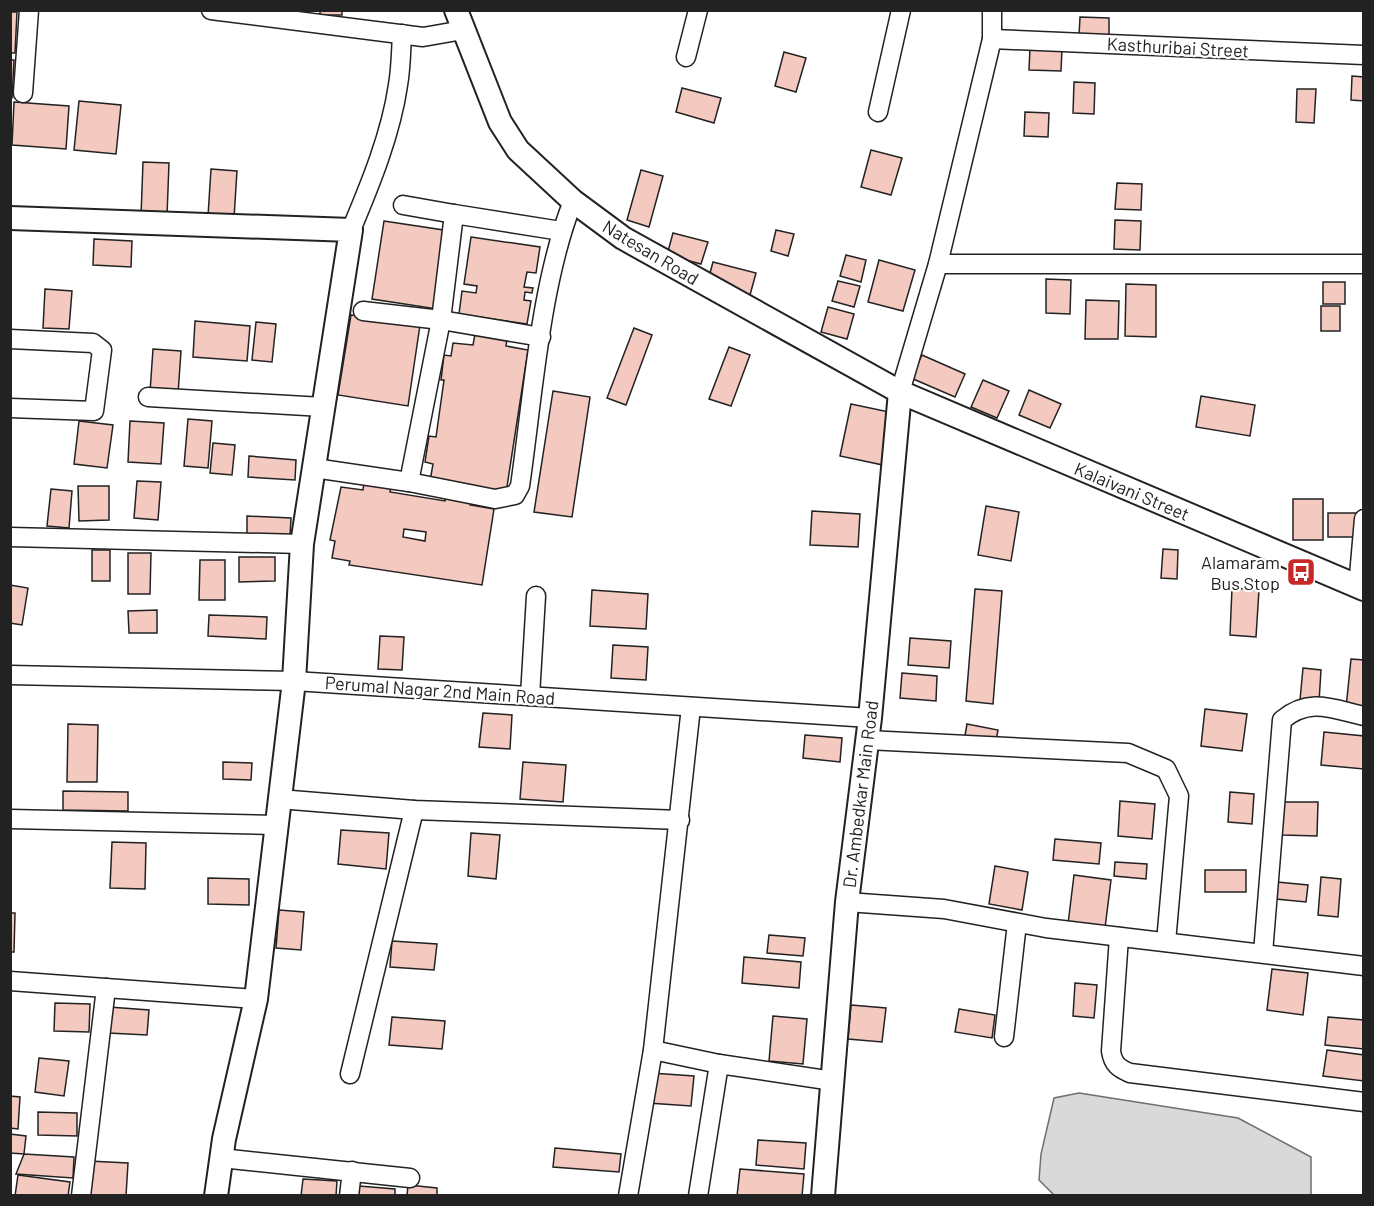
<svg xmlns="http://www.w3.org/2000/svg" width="1374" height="1206" viewBox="0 0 1374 1206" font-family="Barlow,sans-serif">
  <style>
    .water { fill: #d9d9d9; stroke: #6f6f6f; stroke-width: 1.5 }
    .building { fill: #f3c9c0; stroke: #222; stroke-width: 1.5; fill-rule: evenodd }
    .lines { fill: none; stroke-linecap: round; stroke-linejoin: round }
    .minor-casing { stroke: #222; stroke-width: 21 }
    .tertiary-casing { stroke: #222; stroke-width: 26 }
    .minor { stroke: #fff; stroke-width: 18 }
    .tertiary { stroke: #fff; stroke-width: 22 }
    .labels { text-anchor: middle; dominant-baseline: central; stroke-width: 4.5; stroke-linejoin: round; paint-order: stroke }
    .street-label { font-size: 18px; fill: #222; stroke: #fff }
    .poi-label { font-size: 18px; fill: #222; stroke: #fff; text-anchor: end }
  </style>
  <rect width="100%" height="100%" fill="#fff"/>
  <path class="water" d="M 1079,1093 L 1238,1118 L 1311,1157 L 1311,1195 L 1054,1195 L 1039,1180 L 1041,1154 L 1054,1098 Z"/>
  <g class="building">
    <rect x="320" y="10" width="22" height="5"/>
    <path d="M 10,12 L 17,12 L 15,53 L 10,53 Z"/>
    <path d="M 1080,17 L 1109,18 L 1109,37 L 1079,36 Z"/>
    <path d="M 1030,48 L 1062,49 L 1061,71 L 1029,70 Z"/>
    <path d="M 784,52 L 806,58 L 796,92 L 775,86 Z"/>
    <path d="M 10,60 L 14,60 L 12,98 L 10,98 Z"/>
    <path d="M 1352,76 L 1364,77 L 1364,101 L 1351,100 Z"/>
    <path d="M 1074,82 L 1095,83 L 1094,114 L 1073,113 Z"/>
    <path d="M 682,88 L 721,98 L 714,123 L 676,112 Z"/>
    <path d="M 1297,89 L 1316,89 L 1314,123 L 1296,122 Z"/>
    <path d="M 79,101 L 121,105 L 116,154 L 74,150 Z"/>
    <path d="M 14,102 L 69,106 L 66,149 L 12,145 Z"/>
    <path d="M 1025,112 L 1049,113 L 1048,137 L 1024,136 Z"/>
    <path d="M 871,150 L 902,158 L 891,195 L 861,187 Z"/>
    <path d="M 143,162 L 169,163 L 167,216 L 141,216 Z"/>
    <path d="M 211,169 L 237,171 L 234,218 L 208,216 Z"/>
    <path d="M 641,170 L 663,176 L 649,227 L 627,220 Z"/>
    <path d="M 1117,183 L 1142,184 L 1141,210 L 1115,209 Z"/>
    <path d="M 1115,220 L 1141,221 L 1140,250 L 1114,249 Z"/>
    <path d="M 384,221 L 450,231 L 447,256 L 440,255 L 438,269 L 443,270 L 437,309 L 372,299 Z"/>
    <path d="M 776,230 L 794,234 L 788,256 L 771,251 Z"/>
    <path d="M 673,233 L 708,242 L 701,264 L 667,255 Z"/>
    <path d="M 471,237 L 540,247 L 536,273 L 527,272 L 524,287 L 533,288 L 532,293 L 525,292 L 524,300 L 531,301 L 527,324 L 459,314 L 462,291 L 476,293 L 477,286 L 464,284 Z"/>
    <path d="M 94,239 L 132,241 L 131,267 L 93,265 Z"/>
    <path d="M 846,255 L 866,260 L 861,282 L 840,276 Z"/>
    <path d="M 879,260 L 915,270 L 903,311 L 868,302 Z"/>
    <path d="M 713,262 L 756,273 L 750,295 L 707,284 Z"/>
    <path d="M 1046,279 L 1071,280 L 1070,314 L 1046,313 Z"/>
    <path d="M 838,281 L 860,286 L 854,307 L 832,301 Z"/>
    <rect x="1323" y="282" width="22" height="22"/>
    <path d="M 1126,284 L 1156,285 L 1156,337 L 1125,336 Z"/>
    <path d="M 45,289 L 72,291 L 69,329 L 43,328 Z"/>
    <path d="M 1086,300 L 1119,301 L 1118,339 L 1085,339 Z"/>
    <rect x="1321" y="306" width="19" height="25"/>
    <path d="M 828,307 L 854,314 L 847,339 L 821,332 Z"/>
    <path d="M 351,315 L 420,325 L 408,406 L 338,395 Z"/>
    <path d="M 195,321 L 250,326 L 247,361 L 193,357 Z"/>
    <path d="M 256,322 L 276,324 L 272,362 L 252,360 Z"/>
    <path d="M 634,328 L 652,335 L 626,405 L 607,398 Z"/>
    <path d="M 475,334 L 507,339 L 506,346 L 528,350 L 506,493 L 430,481 L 433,464 L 425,462 L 429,436 L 436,437 L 444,380 L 441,380 L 444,355 L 451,356 L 453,343 L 473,345 Z"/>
    <path d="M 729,347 L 750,355 L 731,406 L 709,399 Z"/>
    <path d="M 153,349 L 181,351 L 178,394 L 150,392 Z"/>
    <path d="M 922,355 L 965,374 L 955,397 L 911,378 Z"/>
    <path d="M 983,380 L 1009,391 L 997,418 L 971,407 Z"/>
    <path d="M 1029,390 L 1061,404 L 1050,428 L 1019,415 Z"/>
    <path d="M 553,391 L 590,397 L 572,517 L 534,512 Z"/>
    <path d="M 1201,396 L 1255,405 L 1250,436 L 1196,427 Z"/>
    <path d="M 851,404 L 894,413 L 883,465 L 840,456 Z"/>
    <path d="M 188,419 L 212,421 L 208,468 L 184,466 Z"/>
    <path d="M 79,421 L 113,425 L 107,468 L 74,464 Z"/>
    <path d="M 130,421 L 164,423 L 161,464 L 128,462 Z"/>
    <path d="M 213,443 L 235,445 L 232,475 L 210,473 Z"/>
    <path d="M 249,456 L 296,460 L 295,480 L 248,477 Z"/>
    <path d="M 137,481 L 161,482 L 158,520 L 134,518 Z"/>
    <path d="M 364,482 L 391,487 L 390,492 L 445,501 L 446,495 L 471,499 L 470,505 L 494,509 L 482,585 L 349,565 L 350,561 L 332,558 L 335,541 L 330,540 L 341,487 L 363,490 ZM 404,529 L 426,532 L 425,541 L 403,537 Z"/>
    <path d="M 78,486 L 109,486 L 109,520 L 79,521 Z"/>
    <path d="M 51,489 L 72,491 L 69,528 L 47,526 Z"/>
    <rect x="1293" y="499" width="30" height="41"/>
    <path d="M 986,506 L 1019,512 L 1011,561 L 978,555 Z"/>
    <path d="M 812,511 L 860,514 L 858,547 L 810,545 Z"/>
    <rect x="1328" y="513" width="31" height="24"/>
    <path d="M 247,516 L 291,518 L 290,537 L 247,535 Z"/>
    <path d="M 1163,549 L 1178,550 L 1177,579 L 1161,578 Z"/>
    <rect x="92" y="550" width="18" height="31"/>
    <path d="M 128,553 L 151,553 L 150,594 L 128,594 Z"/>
    <path d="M 239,557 L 275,557 L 275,581 L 239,582 Z"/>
    <path d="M 200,560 L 225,560 L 225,600 L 199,600 Z"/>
    <path d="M 10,585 L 28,588 L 22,625 L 10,623 Z"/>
    <path d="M 1232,588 L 1259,590 L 1256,637 L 1230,635 Z"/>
    <path d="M 975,589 L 1002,591 L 993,704 L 966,701 Z"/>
    <path d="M 592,590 L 648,594 L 646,629 L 590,626 Z"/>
    <path d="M 157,610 L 157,633 L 129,633 L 128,611 Z"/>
    <path d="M 209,615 L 267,617 L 266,639 L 208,636 Z"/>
    <path d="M 380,636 L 404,637 L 402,670 L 378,669 Z"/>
    <path d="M 910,638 L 951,641 L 949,668 L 908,665 Z"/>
    <path d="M 613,645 L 648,647 L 646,680 L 611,678 Z"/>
    <path d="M 1351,659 L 1364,660 L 1364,709 L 1346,708 Z"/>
    <path d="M 1303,668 L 1321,670 L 1319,702 L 1300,700 Z"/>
    <path d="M 902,673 L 937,676 L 936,701 L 900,698 Z"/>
    <path d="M 1205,709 L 1247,714 L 1242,751 L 1201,746 Z"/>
    <path d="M 483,713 L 512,715 L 510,749 L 479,747 Z"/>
    <path d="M 68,724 L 98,725 L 97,782 L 67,782 Z"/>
    <path d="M 967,724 L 998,730 L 995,746 L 964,741 Z"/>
    <path d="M 1324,732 L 1364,736 L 1364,769 L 1321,765 Z"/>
    <path d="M 805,735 L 842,738 L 840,762 L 803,758 Z"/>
    <path d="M 223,762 L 252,763 L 251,780 L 223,779 Z"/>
    <path d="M 523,762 L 566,765 L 563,802 L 520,799 Z"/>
    <path d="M 63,791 L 128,792 L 128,811 L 63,810 Z"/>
    <path d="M 1230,792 L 1254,794 L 1252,824 L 1228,822 Z"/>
    <path d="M 1120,801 L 1155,804 L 1152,839 L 1118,836 Z"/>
    <path d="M 1282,802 L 1318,802 L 1317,836 L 1282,835 Z"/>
    <path d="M 341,830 L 389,833 L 386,869 L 338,864 Z"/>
    <path d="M 471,833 L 500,835 L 496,879 L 468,876 Z"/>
    <path d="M 1055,839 L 1101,843 L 1099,864 L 1053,860 Z"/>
    <path d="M 112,842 L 146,843 L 145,889 L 110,888 Z"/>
    <path d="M 1115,862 L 1147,864 L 1146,879 L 1114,876 Z"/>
    <path d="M 995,866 L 1028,872 L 1022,910 L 989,904 Z"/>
    <rect x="1205" y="870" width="41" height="22"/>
    <path d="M 1074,875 L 1111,880 L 1105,928 L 1068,924 Z"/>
    <path d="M 1321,877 L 1341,879 L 1338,917 L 1318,915 Z"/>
    <path d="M 208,878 L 249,879 L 249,905 L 208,904 Z"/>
    <path d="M 1277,882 L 1308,885 L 1306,902 L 1276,899 Z"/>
    <path d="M 279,910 L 304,912 L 301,950 L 276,948 Z"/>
    <path d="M 10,913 L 15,913 L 14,952 L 10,952 Z"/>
    <path d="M 769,935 L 805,938 L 803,956 L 767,953 Z"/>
    <path d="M 392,941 L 437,944 L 434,970 L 390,967 Z"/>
    <path d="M 744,957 L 801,962 L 799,988 L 742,983 Z"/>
    <path d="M 1272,969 L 1308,973 L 1303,1015 L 1267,1010 Z"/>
    <path d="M 1075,983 L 1097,985 L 1094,1018 L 1073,1016 Z"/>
    <path d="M 55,1003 L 90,1004 L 89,1032 L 54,1031 Z"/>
    <path d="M 851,1005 L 886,1008 L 882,1042 L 848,1039 Z"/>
    <path d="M 109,1007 L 149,1010 L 147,1035 L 108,1033 Z"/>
    <path d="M 959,1009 L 995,1015 L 992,1038 L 955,1032 Z"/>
    <path d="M 773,1016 L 807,1019 L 803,1064 L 769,1061 Z"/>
    <path d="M 392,1017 L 445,1021 L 442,1049 L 389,1045 Z"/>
    <path d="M 1328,1017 L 1364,1020 L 1364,1049 L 1325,1045 Z"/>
    <path d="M 1327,1050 L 1364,1055 L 1364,1081 L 1323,1076 Z"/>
    <path d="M 39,1058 L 69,1061 L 64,1096 L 35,1092 Z"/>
    <path d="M 651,1073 L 694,1076 L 691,1106 L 648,1103 Z"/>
    <path d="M 10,1096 L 20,1097 L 18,1129 L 10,1128 Z"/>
    <path d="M 38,1112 L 77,1113 L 77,1136 L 38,1135 Z"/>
    <path d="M 10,1134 L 26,1136 L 24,1154 L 10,1153 Z"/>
    <path d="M 758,1140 L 806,1143 L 804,1169 L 756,1165 Z"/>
    <path d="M 555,1148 L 621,1154 L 619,1172 L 553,1167 Z"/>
    <path d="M 24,1154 L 74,1157 L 73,1178 L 16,1174 Z"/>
    <path d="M 89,1161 L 128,1163 L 126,1196 L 87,1196 Z"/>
    <path d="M 740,1169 L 804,1174 L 802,1196 L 737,1196 Z"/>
    <path d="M 18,1175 L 70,1182 L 68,1196 L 15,1196 Z"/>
    <path d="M 303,1179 L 337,1181 L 336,1196 L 301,1196 Z"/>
    <path d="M 408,1185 L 437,1188 L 437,1196 L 407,1196 Z"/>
    <path d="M 359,1186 L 395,1189 L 395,1196 L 358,1196 Z"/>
  </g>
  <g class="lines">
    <g class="minor-casing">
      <g id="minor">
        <path d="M 211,10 L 423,37 L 463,30"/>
        <path d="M 992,39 L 1364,55"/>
        <path d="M 686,57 L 698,10"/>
        <path d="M 23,93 L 29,10"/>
        <path d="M 878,112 L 901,10"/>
        <path d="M 403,205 L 454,214"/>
        <path d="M 351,230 C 370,185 391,134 398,85 C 401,68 401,51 402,34"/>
        <path d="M 938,264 L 1364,264"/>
        <path d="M 363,311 L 441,320 L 454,214 L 561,231"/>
        <path d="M 10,339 L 93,343 L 102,350 L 94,411 L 10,408"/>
        <path d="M 900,392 L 938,264 L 992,39 L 992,10"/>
        <path d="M 148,397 L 323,407"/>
        <path d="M 314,468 L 409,482 L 495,499 L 515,495 L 520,486 C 533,397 540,284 573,201"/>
        <path d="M 409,482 L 441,320 L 541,337"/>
        <path d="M 10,537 L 302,544"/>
        <path d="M 1358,587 L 1364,519"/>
        <path d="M 10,675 L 294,681 L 870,718"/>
        <path d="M 530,696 L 536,596"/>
        <path d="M 867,740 L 1128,753 L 1166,769 L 1179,796 L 1166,942"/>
        <path d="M 279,799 L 414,810 L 680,820"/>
        <path d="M 10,819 L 275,825"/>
        <path d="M 847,902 L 944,909 L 1046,928 L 1364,966"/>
        <path d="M 1119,937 L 1111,1051 C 1113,1064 1118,1068 1130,1073 L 1364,1102"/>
        <path d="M 1263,953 L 1282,720 C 1310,697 1332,709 1364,716"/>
        <path d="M 10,981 L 256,999"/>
        <path d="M 1004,1037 L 1017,923"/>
        <path d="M 653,1050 L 719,1064"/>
        <path d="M 350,1074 L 414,810"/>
        <path d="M 221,1158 L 410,1178"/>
        <path d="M 81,1196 L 106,988"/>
        <path d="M 349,1196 L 352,1171"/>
        <path d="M 628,1196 L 653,1050 L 691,707"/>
        <path d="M 698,1196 L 719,1064 L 833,1081"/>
      </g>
    </g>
    <g class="tertiary-casing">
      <g id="tertiary">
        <path d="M 456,10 L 500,122 L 518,150 L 573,201 L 623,238 L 900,392 L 1364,589"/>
        <path d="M 10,218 L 351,230 L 302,544 L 294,681 L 256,999 L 224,1139 L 216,1196"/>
        <path d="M 823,1196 L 847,902 L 870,718 L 900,392"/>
      </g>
    </g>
    <use href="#minor" class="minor"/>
    <use href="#tertiary" class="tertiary"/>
  </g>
  <defs>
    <g id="bus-square" transform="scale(1.5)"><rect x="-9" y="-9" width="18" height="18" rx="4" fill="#c62828" stroke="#fff"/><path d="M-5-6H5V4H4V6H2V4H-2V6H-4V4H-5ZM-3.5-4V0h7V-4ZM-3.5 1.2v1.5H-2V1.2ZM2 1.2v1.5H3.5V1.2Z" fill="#fff"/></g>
  </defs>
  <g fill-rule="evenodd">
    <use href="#bus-square" x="1301" y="572"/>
  </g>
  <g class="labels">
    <g class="street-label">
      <text transform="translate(1178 47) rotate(3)">Kasthuribai Street</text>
      <text transform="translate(651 252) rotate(31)">Natesan Road</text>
      <text transform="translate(1132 491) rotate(23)">Kalaivani Street</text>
      <text transform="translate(440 690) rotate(4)">Perumal Nagar 2nd Main Road</text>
      <text transform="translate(860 794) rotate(-83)">Dr. Ambedkar Main Road</text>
    </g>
    <g class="poi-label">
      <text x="1280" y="562">Alamaram<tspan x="1280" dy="21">Bus Stop</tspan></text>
    </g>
  </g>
  <rect width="1374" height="1206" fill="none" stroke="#222222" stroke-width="24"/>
</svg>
